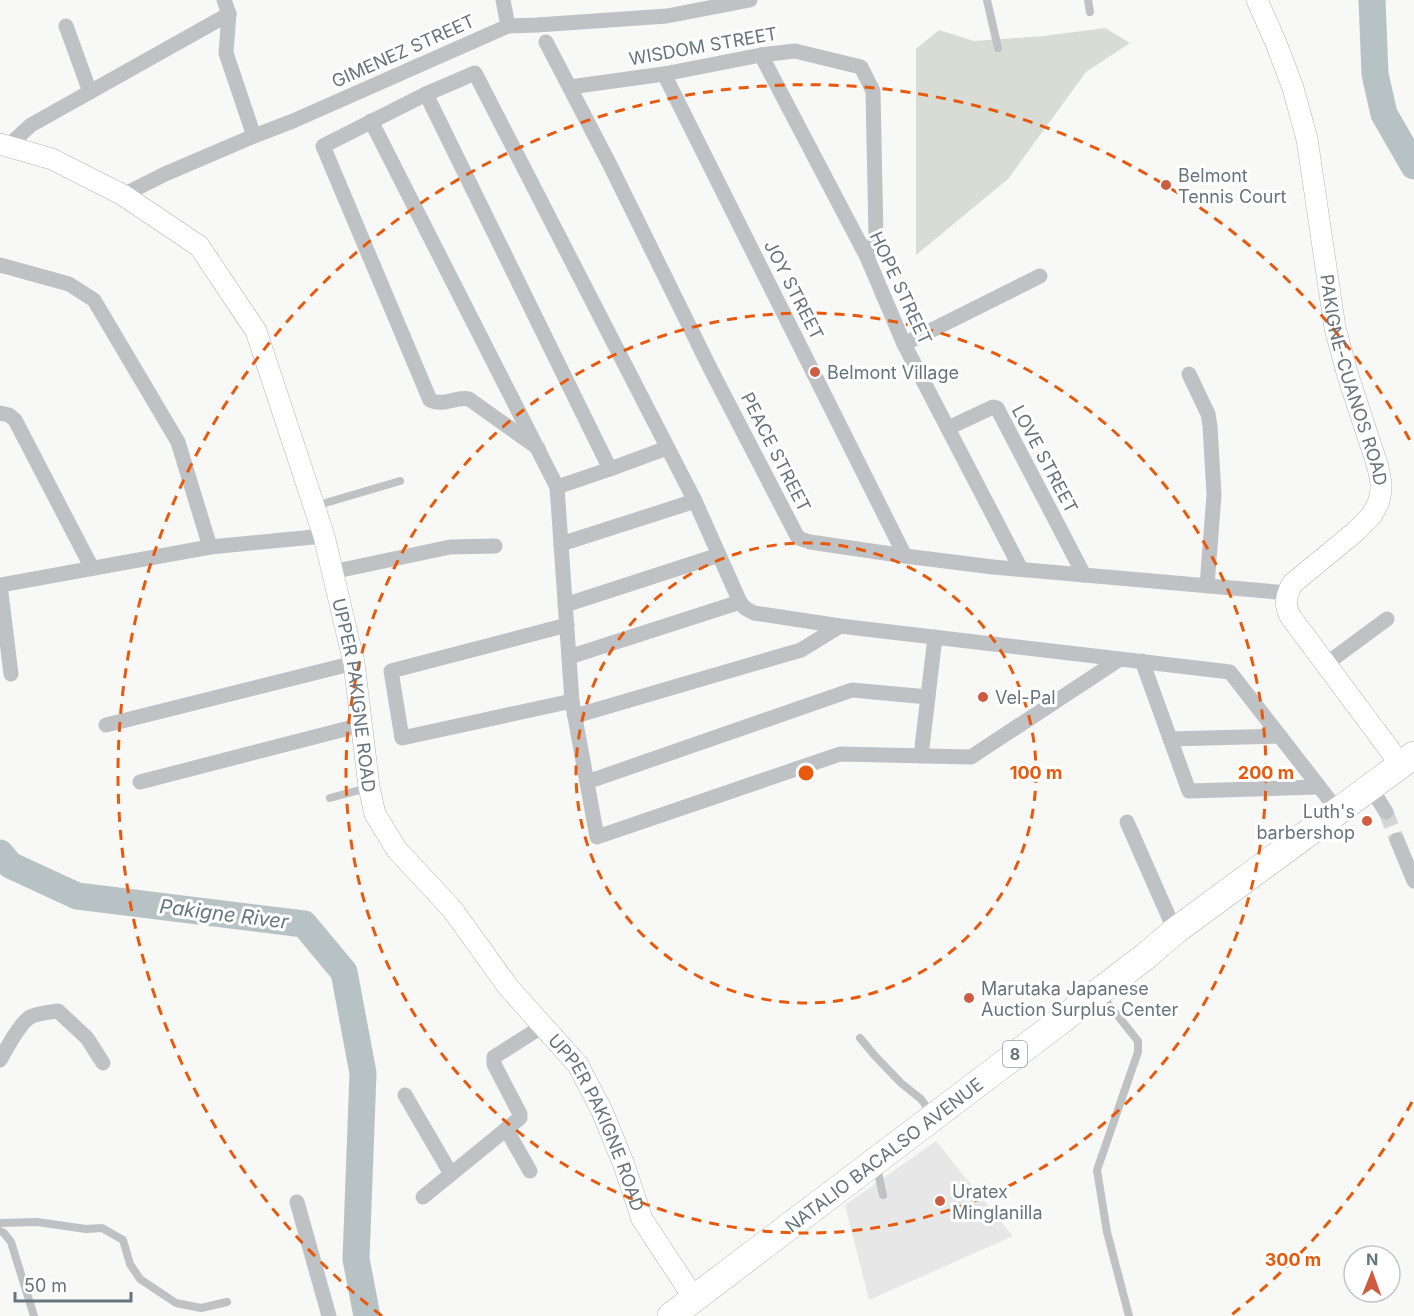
<svg xmlns="http://www.w3.org/2000/svg" width="1414" height="1316" viewBox="0 0 1414 1316" font-family="Inter,sans-serif">
  <style>
    .built { fill: #e6e7e6 }
    .green { fill: #d8dcd5 }
    .lines { fill: none; stroke-linecap: round; stroke-linejoin: round }
    .river { stroke: #b7c2c5; stroke-width: 27 }
    .street-tunnel { stroke: #d4d7d8; stroke-width: 15; stroke-dasharray: 15 8; stroke-linecap: butt }
    .secondary-casing { stroke: #b0b6ba; stroke-width: 22 }
    .highway-casing { stroke: #b4b7ba; stroke-width: 28 }
    .lane { stroke: #bec2c5; stroke-width: 8 }
    .street { stroke: #bec2c5; stroke-width: 15 }
    .secondary { stroke: #fff; stroke-width: 21 }
    .highway { stroke: #fff; stroke-width: 27 }
    .ring { fill: none; stroke: #e8590c; stroke-width: 3; stroke-dasharray: 10 8 }
    .poi-dot { fill: #ce5c40; stroke: #fff; stroke-width: 2 }
    .labels { text-anchor: middle; dominant-baseline: central; stroke-width: 6; stroke-linejoin: round; paint-order: stroke }
    .shield { fill: #fff; stroke: #949ea4; stroke-width: 1.5 }
    .shield-label { font-size: 16px; font-weight: bold; fill: #66747d }
    .street-label { font-size: 18px; fill: #66747d; stroke: #fff }
    .poi-label { font-size: 18px; fill: #66747d; stroke: #fff; text-anchor: start }
    .water-label { font-size: 20px; font-style: italic; fill: #67797f; stroke: #fff }
    .centre { fill: #e8590c; stroke: #fff; stroke-width: 3 }
    .ring-label { font-size: 18px; text-anchor: middle; font-weight: bold; fill: #e8590c; stroke: #fff; stroke-width: 6; stroke-linejoin: round; paint-order: stroke }
  </style>
  <rect width="100%" height="100%" fill="#f8f8f6"/>
  <path class="built" d="M 936,1141 L 1013,1236 L 869,1300 L 845,1205 Z"/>
  <path class="green" d="M 1105,28 L 1130,43 L 1086,72 L 1008,179 L 916,255 L 916,49 L 939,30 L 974,41 L 1043,36 Z"/>
  <g class="lines">
    <g class="river">
      <path d="M 1372,0 L 1375,74 L 1384,114 L 1414,166"/>
      <path d="M 0,853 L 10,865 L 77,896 L 304,924 L 344,972 L 363,1073 L 356,1259 L 367,1316"/>
    </g>
    <path class="street-tunnel" d="M 1386,812 L 1397,840"/>
    <g class="secondary-casing">
      <g id="secondary">
        <path id="s1" d="M 1257,0 L 1276,43 L 1293,88 L 1307,139 L 1335,328 L 1348,376 L 1378,467 L 1381,483 L 1381,490 L 1379,501 L 1372,515 L 1355,532 L 1292,584 C 1286,596 1284,604 1290,616 L 1401,765"/>
        <path id="s2" d="M 0,144 L 52,159 L 123,195 L 199,246 L 256,331 L 324,536 L 354,663 L 369,787 L 375,814 L 397,850 L 452,909 L 509,988 L 578,1065 L 602,1111 L 624,1165 L 642,1219 L 694,1298"/>
      </g>
    </g>
    <g class="highway-casing">
      <g id="highway">
        <path id="s3" d="M 671,1316 L 1146,956 L 1175,931 L 1414,755"/>
      </g>
    </g>
    <g class="lane">
      <path d="M 987,0 L 998,48"/>
      <path d="M 1088,0 L 1090,12"/>
      <path d="M 315,506 L 400,481"/>
      <path d="M 330,798 L 367,788"/>
      <path d="M 1102,996 L 1138,1041 L 1138,1052 L 1097,1170 L 1107,1232 L 1129,1316"/>
      <path d="M 860,1038 L 875,1056 L 901,1083 L 921,1099 L 931,1113"/>
      <path d="M 877,1168 L 883,1195"/>
      <path d="M 0,1223 L 37,1222 L 86,1229 L 102,1228 L 123,1240 L 130,1264 L 140,1279 L 176,1303 L 201,1308 L 227,1302"/>
      <path d="M 0,1231 L 4,1233 L 11,1242 L 34,1316"/>
    </g>
    <g class="street">
      <path d="M 224,0 L 229,14 L 226,53 L 254,136"/>
      <path d="M 503,0 L 508,26"/>
      <path d="M 66,26 L 90,92"/>
      <path d="M 546,42 L 610,165 L 710,368 L 797,536 L 801,539 L 810,542 L 905,556 L 993,567 L 1288,593"/>
      <path d="M 761,55 L 867,257 L 904,344 L 1021,569"/>
      <path d="M 664,74 L 905,556"/>
      <path d="M 570,87 L 664,74 L 761,55 L 795,51 L 861,67 L 873,91 L 876,238 L 867,257"/>
      <path d="M 426,94 L 610,469"/>
      <path d="M 371,121 L 557,487 L 572,701 L 597,837 L 840,754 L 971,757 L 1120,659"/>
      <path d="M 7,147 L 31,125 L 229,14"/>
      <path d="M 123,195 L 165,174 L 254,136 L 293,121 L 508,26 L 537,25 L 667,16 L 750,0"/>
      <path d="M 0,265 L 69,284 L 94,300 L 178,442 L 210,547"/>
      <path d="M 904,344 L 1040,276"/>
      <path d="M 1189,374 L 1208,414 L 1210,426 L 1214,495 L 1207,586"/>
      <path d="M 0,413 L 9,415 L 15,420 L 92,568"/>
      <path d="M 948,428 L 993,407 L 997,408 L 1084,575"/>
      <path d="M 538,448 L 469,399 C 456,396 443,407 430,400 L 323,146 L 426,94 L 475,73 L 695,501 L 740,602 L 745,608 L 754,613 L 840,626 L 1230,672 L 1338,811"/>
      <path d="M 557,487 L 610,469 L 667,448"/>
      <path d="M 561,544 L 695,501"/>
      <path d="M 332,572 L 450,547 L 495,546"/>
      <path d="M 0,585 L 210,547 L 324,536"/>
      <path d="M 0,585 L 11,674"/>
      <path d="M 565,605 L 719,555"/>
      <path d="M 567,625 L 391,671 L 402,738 L 572,701"/>
      <path d="M 569,657 L 740,602"/>
      <path d="M 1142,661 L 1189,791 L 1319,787"/>
      <path d="M 1326,664 L 1387,619"/>
      <path d="M 575,716 L 801,650 L 840,626"/>
      <path d="M 106,725 L 354,663"/>
      <path d="M 1170,739 L 1280,736"/>
      <path d="M 921,756 L 935,637"/>
      <path d="M 140,782 L 361,725"/>
      <path d="M 587,782 L 852,690 L 928,697"/>
      <path d="M 1371,788 L 1386,812"/>
      <path d="M 1127,822 L 1175,931"/>
      <path d="M 1397,840 L 1414,881"/>
      <path d="M 0,1060 C 6,1049 20,1023 30,1017 C 38,1013 50,1012 58,1011 L 87,1038 L 103,1063"/>
      <path d="M 405,1095 L 451,1174"/>
      <path d="M 506,1129 L 530,1171"/>
      <path d="M 423,1197 L 520,1118 L 520,1114 L 494,1064 L 494,1057 L 543,1026"/>
      <path d="M 297,1202 L 329,1316"/>
    </g>
    <use href="#secondary" class="secondary"/>
    <use href="#highway" class="highway"/>
  </g>
  <g class="ring">
    <circle cx="806" cy="773" r="230"/>
    <circle cx="806" cy="773" r="460"/>
    <path d="M1412 1102A689 689 0 0 1 1230 1316M382 1316A689 689 0 1 1 1412 444"/>
  </g>
  <g class="poi-dot">
    <circle cx="1166" cy="185" r="6"/>
    <circle cx="815" cy="372" r="6"/>
    <circle cx="983" cy="697" r="6"/>
    <circle cx="1367" cy="821" r="6"/>
    <circle cx="969" cy="998" r="6"/>
    <circle cx="940" cy="1201" r="6"/>
  </g>
  <g class="labels">
    <rect class="shield" x="1003" y="1041" width="24" height="26" rx="4.5"/>
    <g class="shield-label">
      <text x="1015" y="1054">8</text>
    </g>
    <g class="street-label">
      <text transform="translate(703 46) rotate(-10)">WISDOM STREET</text>
      <text transform="translate(403 51) rotate(-24)">GIMENEZ STREET</text>
      <text transform="translate(901 288) rotate(65)">HOPE STREET</text>
      <text transform="translate(794 290) rotate(63)">JOY STREET</text>
      <text stroke="none"><textPath href="#s1" startOffset="394">PAKIGNE-CUANOS ROAD</textPath></text>
      <text transform="translate(776 452) rotate(63)">PEACE STREET</text>
      <text transform="translate(1045 459) rotate(62)">LOVE STREET</text>
      <text stroke="none"><textPath href="#s2" startOffset="706">UPPER PAKIGNE ROAD</textPath></text>
      <text stroke="none"><textPath href="#s2" startOffset="1210">UPPER PAKIGNE ROAD</textPath></text>
      <text stroke="none"><textPath href="#s3" startOffset="267">NATALIO BACALSO AVENUE</textPath></text>
    </g>
    <g class="poi-label">
      <text x="1178" y="175">Belmont<tspan x="1178" dy="21">Tennis Court</tspan></text>
      <text x="827" y="372">Belmont Village</text>
      <text x="995" y="697">Vel-Pal</text>
      <text x="1355" y="811" text-anchor="end">Luth's<tspan x="1355" dy="21">barbershop</tspan></text>
      <text x="981" y="988">Marutaka Japanese<tspan x="981" dy="21">Auction Surplus Center</tspan></text>
      <text x="952" y="1191">Uratex<tspan x="952" dy="21">Minglanilla</tspan></text>
    </g>
    <g class="water-label">
      <text transform="translate(224 914) rotate(7)">Pakigne River</text>
    </g>
  </g>
  <circle cx="806" cy="773" r="9" class="centre"/>
  <g class="ring-label">
    <text x="1036" y="779">100 m</text>
    <text x="1266" y="779">200 m</text>
    <text x="1293" y="1266">300 m</text>
  </g>
  <g transform="translate(1372 1274) rotate(1)"><circle r="28" fill="#ffffff" stroke="#c2c7cb" stroke-width="1.5"/>
  <path d="M0-4.5L10 22L0 15L-10 22Z" fill="#ce5c40"/>
  <text y="-9" font-size="16" font-weight="bold" text-anchor="middle" fill="#66747d">N</text>
  </g>
  <path d="M15 1292v9h116v-9" fill="none" stroke="#66747d" stroke-width="3"/>
  <text x="24" y="1292" font-size="18" fill="#66747d" stroke="#ffffff" stroke-width="4.5" paint-order="stroke">50 m</text>
</svg>
